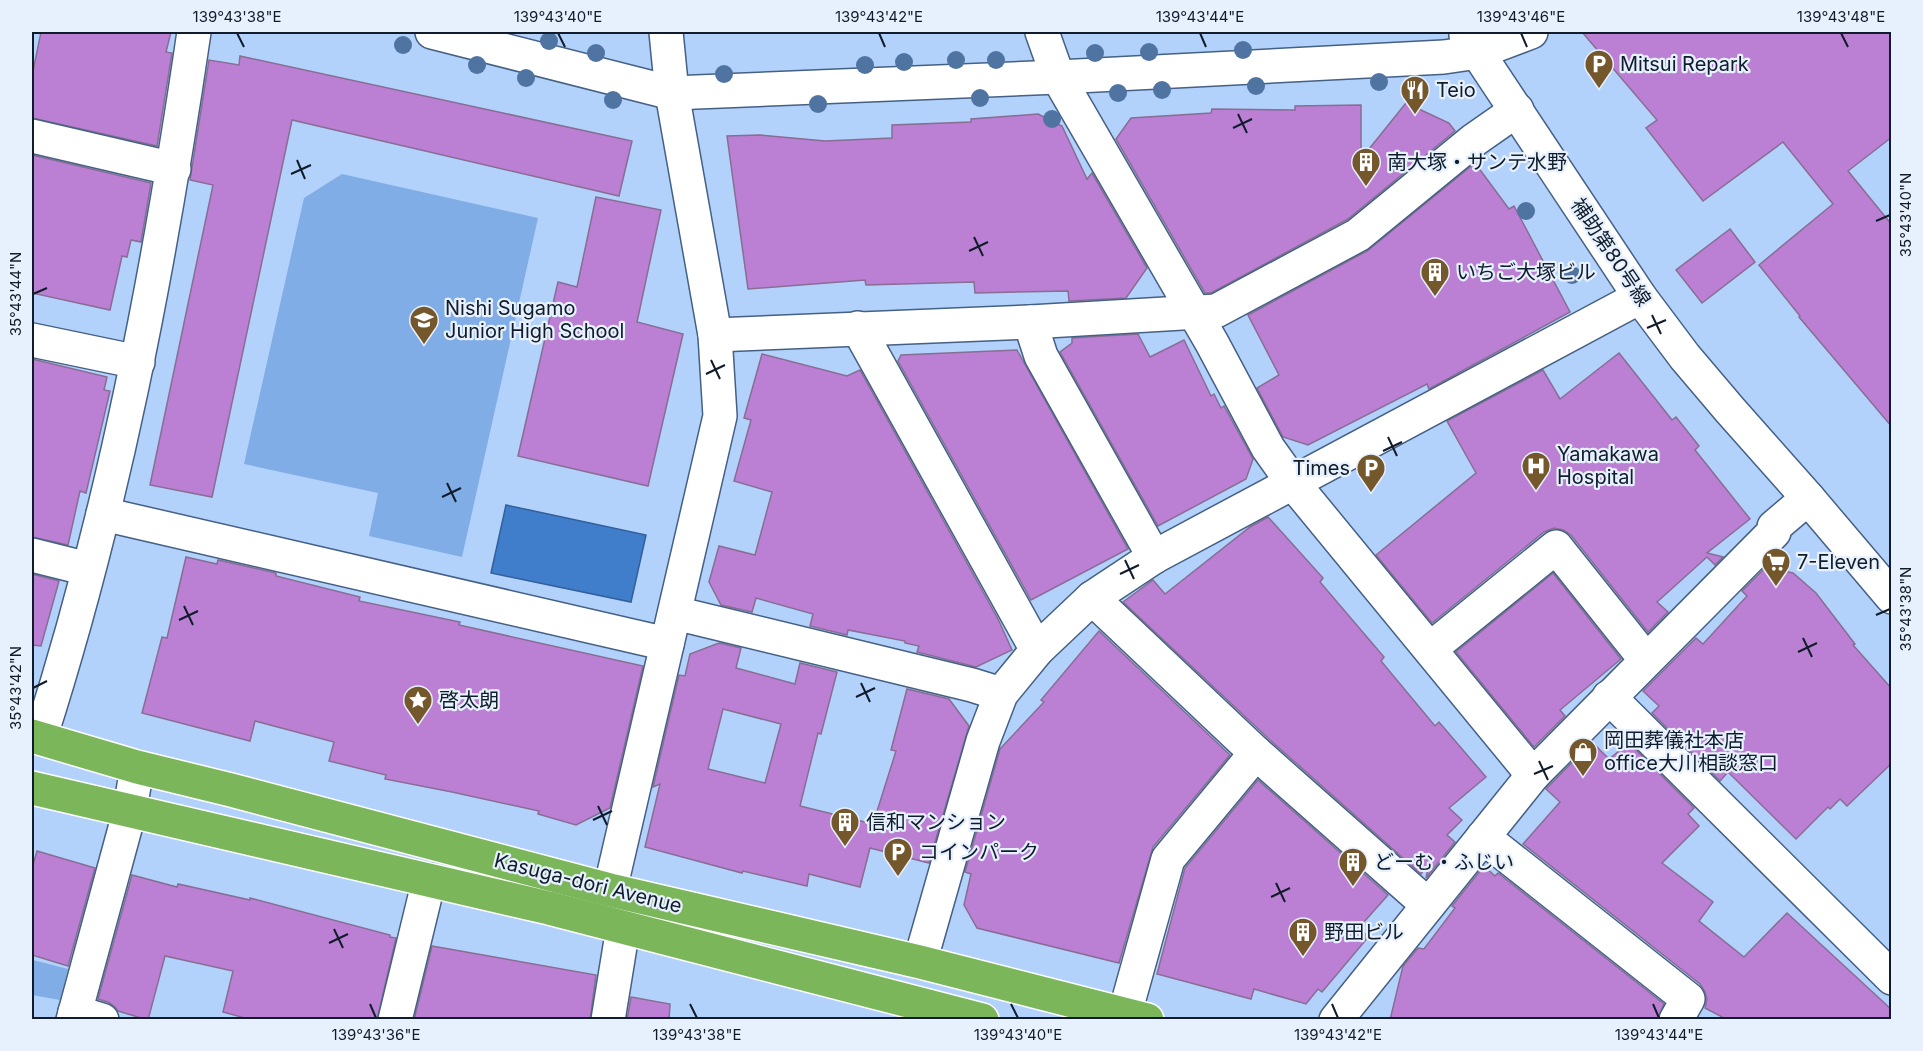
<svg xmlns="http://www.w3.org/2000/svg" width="1923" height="1051" viewBox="0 0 1923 1051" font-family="Inter,'Noto Sans JP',sans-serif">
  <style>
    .green { fill: #81ade7 }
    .water { fill: #407dca; stroke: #32609a; stroke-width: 1.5 }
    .building { fill: #bb80d4; stroke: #886d94; stroke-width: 1.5; fill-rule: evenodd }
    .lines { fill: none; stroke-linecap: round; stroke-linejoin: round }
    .minor-casing { stroke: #446083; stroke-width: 36 }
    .highway-casing { stroke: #fff; stroke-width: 36 }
    .minor { stroke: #fff; stroke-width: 33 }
    .highway { stroke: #7cb65a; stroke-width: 33 }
    .tree { fill: #5074a2 }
    .ticks { fill: none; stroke: #101c2b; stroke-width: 2 }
    .labels { text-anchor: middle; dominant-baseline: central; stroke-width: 4.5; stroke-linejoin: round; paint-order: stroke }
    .poi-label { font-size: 20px; fill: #101c2b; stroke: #e7f0fd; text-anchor: start }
    .street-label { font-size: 20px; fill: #101c2b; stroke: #e7f0fd }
    .neatline { fill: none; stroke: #101c2b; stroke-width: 2 }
    .ticks-label { font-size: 15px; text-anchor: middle; fill: #101c2b }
  </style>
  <rect width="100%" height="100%" fill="#b2d1fb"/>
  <g class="green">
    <path d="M 342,174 L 538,218 L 462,557 L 369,536 L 378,493 L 244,464 L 304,198 Z"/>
    <path d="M 33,960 L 68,969 L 60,1000 L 32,995 Z"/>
  </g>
  <path class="water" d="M 506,505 L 646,535 L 631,602 L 491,573 Z"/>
  <g class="building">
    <path d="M 41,32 L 171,32 L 166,52 L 172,53 L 157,146 L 32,118 L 32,76 Z"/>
    <path d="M 1582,32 L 1892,32 L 1892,137 L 1848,171 L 1892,225 L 1892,427 L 1799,317 L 1800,316 L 1759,265 L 1833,204 L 1783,142 L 1703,201 L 1646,128 L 1657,120 Z"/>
    <path d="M 240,56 L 632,141 L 619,196 L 292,120 L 212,497 L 150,485 L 213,185 L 190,180 L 209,60 L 239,65 Z"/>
    <path d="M 1406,103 L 1449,123 L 1455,131 L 1348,219 L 1211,293 L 1205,293 L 1116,139 L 1131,118 L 1211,113 L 1212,109 L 1295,110 L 1295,106 L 1361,105 L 1361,159 Z"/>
    <path d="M 1038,114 L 1062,126 L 1087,179 L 1092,173 L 1147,268 L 1126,298 L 1069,301 L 1068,291 L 975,293 L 974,282 L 866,285 L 865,280 L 748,289 L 727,136 L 760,135 L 825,141 L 892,138 L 892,125 L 971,122 L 971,119 Z"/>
    <path d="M 32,155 L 151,183 L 141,242 L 131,240 L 127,257 L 122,256 L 110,310 L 32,293 Z"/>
    <path d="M 1475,163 L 1509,209 L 1514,206 L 1570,312 L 1429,389 L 1427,384 L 1308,445 L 1283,437 L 1257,388 L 1279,375 L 1248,315 L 1367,251 Z"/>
    <path d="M 596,197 L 661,210 L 637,322 L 683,334 L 648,486 L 518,456 L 558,282 L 577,287 Z"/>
    <path d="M 1730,229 L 1755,262 L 1702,303 L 1676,270 Z"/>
    <path d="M 1138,334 L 1150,357 L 1184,340 L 1211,396 L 1214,394 L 1221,408 L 1224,406 L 1253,459 L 1246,479 L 1158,526 L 1060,352 L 1072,343 L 1072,338 Z"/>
    <path d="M 1017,350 L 1128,549 L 1031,600 L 898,361 L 901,355 Z"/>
    <path d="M 1619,353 L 1672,420 L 1676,417 L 1699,446 L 1695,450 L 1750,519 L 1707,553 L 1723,557 L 1715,565 L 1707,557 L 1657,602 L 1668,612 L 1648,632 L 1571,535 L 1563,530 L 1554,528 L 1544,532 L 1432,623 L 1376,555 L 1476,473 L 1447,421 L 1543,370 L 1560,399 Z"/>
    <path d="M 762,354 L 847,376 L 860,370 L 998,619 L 1012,650 L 976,667 L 917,652 L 919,646 L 905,643 L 905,641 L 848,630 L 847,635 L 810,626 L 813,614 L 756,598 L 752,612 L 721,605 L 709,582 L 719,546 L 755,555 L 772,492 L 734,481 L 751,420 L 744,418 Z"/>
    <path d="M 32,359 L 107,377 L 104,390 L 110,391 L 86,493 L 80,491 L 68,545 L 32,537 Z"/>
    <path d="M 1268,517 L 1323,578 L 1320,582 L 1384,657 L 1381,661 L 1435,726 L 1439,722 L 1486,777 L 1449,808 L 1462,820 L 1447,835 L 1455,842 L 1426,878 L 1429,864 L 1421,874 L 1269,739 L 1123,602 L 1153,580 L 1165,594 L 1250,527 Z"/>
    <path d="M 186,557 L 217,564 L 218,560 L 276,573 L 276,576 L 360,597 L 359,601 L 460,622 L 459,625 L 643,666 L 610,808 L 576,825 L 538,814 L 539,811 L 452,792 L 385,779 L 386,775 L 329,761 L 334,742 L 255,721 L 250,741 L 142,713 L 162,637 L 167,638 Z"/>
    <path d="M 1766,567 L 1793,573 L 1816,593 L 1855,644 L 1853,645 L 1892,689 L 1892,763 L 1847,806 L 1840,799 L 1830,809 L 1828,807 L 1796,839 L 1728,772 L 1720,781 L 1652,713 L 1659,706 L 1643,691 L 1696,638 L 1703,644 L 1747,596 L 1742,591 Z"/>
    <path d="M 1553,573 L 1621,659 L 1560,710 L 1565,716 L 1534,747 L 1456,652 Z"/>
    <path d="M 32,574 L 59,581 L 41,646 L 32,645 Z"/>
    <path d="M 1099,631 L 1230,755 L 1153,847 L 1119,963 L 977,928 L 964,905 L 971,874 L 965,872 L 1000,749 L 1044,702 L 1041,700 Z"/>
    <path d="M 719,643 L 741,648 L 736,668 L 795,684 L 800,663 L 837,672 L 821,734 L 818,733 L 800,806 L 873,824 L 896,751 L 891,750 L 907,689 L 949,699 L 969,726 L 929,863 L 870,848 L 860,887 L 809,874 L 807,886 L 743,871 L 742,873 L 645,847 L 660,784 L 653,787 L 679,675 L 685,676 L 690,654 ZM 723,709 L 781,724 L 765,783 L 708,769 Z"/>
    <path d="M 1592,742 L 1609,759 L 1629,743 L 1694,808 L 1688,814 L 1699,826 L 1662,863 L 1713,902 L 1699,921 L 1744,957 L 1787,913 L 1892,1010 L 1892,1020 L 1728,1020 L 1705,1008 L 1707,999 L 1705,992 L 1700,984 L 1523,844 L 1560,802 L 1546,789 Z"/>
    <path d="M 1258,780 L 1388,895 L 1355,932 L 1370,935 L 1322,992 L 1318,989 L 1306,1004 L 1254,989 L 1251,999 L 1157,974 L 1185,868 Z"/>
    <path d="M 37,851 L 95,868 L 68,966 L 32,955 L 32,868 Z"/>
    <path d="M 1484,866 L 1495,876 L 1498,873 L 1664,1004 L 1657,1020 L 1390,1020 L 1403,966 L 1418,948 L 1424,949 L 1455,908 L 1452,906 Z"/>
    <path d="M 132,875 L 177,887 L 178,884 L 250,900 L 250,898 L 390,935 L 390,937 L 396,938 L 377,1020 L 252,1020 L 223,1012 L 233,971 L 165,956 L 148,1020 L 118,1011 L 115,1007 L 108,1002 L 98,999 Z"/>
    <path d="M 432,946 L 596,975 L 590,1020 L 414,1020 Z"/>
    <path d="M 631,997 L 670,1004 L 669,1020 L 627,1020 Z"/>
  </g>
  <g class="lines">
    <g class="minor-casing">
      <g id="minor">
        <path d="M 432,32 L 672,93 L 1058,77 L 1444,57 L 1478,52 L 1531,32"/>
        <path d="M 1042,32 L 1058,77 L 1212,343 L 1268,448 L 1293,483 L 1533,775"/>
        <path d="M 1466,35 L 1640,297 L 1685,357 L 1730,410 L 1808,498 L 1892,597"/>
        <path d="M 32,136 L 174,169"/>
        <path d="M 1030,322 L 1041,356 L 1154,557"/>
        <path d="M 858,328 L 1037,650"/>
        <path d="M 715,335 L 1030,322 L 1216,311 L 1358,235 L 1474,140 L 1517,110"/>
        <path d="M 32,340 L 138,362"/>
        <path d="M 103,514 L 667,644"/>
        <path d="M 32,555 L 88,569"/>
        <path d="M 1092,598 L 1256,753 L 1428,905"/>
        <path d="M 675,613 L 972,685 L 1001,694"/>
        <path d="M 1430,649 L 1556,547 L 1646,660"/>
        <path d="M 1609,697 L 1892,978"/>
        <path d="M 40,738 C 114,508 159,270 194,32"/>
        <path d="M 1483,837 L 1688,999 L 1676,1020"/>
        <path d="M 610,890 L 720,416 L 715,335 L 672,93 L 666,32"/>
        <path d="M 920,962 L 983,741 L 1001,694 L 1037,650 L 1092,598 L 1154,557 L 1640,297"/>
        <path d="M 75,1012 L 102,1020"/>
        <path d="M 1125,1013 L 1168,859 L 1256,753"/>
        <path d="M 73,1020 L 130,810 L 137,767"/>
        <path d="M 395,1020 L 429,880"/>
        <path d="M 608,1020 L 623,928"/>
        <path d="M 1336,1020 L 1533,775 L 1774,532 L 1774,527 L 1808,498"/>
      </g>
    </g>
    <g class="highway-casing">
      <g id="highway">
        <path d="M 32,736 L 137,767 L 231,790 L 610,890 L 920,962 L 1147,1020"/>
        <path d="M 32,788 L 549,908 L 982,1020"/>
      </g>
    </g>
    <use href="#minor" class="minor"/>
    <use href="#highway" class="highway"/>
  </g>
  <g class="tree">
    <circle cx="549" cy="41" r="9"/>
    <circle cx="403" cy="45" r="9"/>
    <circle cx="1243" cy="50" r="9"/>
    <circle cx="1149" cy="52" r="9"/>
    <circle cx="596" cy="53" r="9"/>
    <circle cx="1095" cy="53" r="9"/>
    <circle cx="956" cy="60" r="9"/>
    <circle cx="996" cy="60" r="9"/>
    <circle cx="904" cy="62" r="9"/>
    <circle cx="477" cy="65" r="9"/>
    <circle cx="865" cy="65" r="9"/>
    <circle cx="724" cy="74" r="9"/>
    <circle cx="526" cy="78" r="9"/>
    <circle cx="1379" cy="82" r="9"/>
    <circle cx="1256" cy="86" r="9"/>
    <circle cx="1162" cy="90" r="9"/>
    <circle cx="1118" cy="93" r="9"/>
    <circle cx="980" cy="98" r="9"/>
    <circle cx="613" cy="100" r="9"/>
    <circle cx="818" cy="104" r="9"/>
    <circle cx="1052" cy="119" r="9"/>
    <circle cx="1526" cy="211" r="9"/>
    <circle cx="1572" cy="275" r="9"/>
  </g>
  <path class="ticks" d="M 237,33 L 244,47M 558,33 L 565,47M 879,33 L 885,47M 1200,33 L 1206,47M 1521,33 L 1527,47M 1841,33 L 1848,47M 1238,114 L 1247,133M 1233,128 L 1252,119M 297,160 L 305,179M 291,174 L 311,165M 1876,221 L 1890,215M 974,237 L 983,256M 969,251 L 988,242M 33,294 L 47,288M 1652,315 L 1661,334M 1647,328 L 1666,320M 711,360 L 720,379M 706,374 L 725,365M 1388,437 L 1397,456M 1383,451 L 1402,442M 447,483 L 456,502M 442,497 L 461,488M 1125,560 L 1134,579M 1120,574 L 1139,565M 184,606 L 193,625M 1876,615 L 1890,609M 179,620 L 198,611M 1803,638 L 1812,657M 1798,652 L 1817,643M 861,683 L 870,702M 33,688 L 47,681M 856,697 L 875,688M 1539,761 L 1548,780M 1534,774 L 1553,766M 598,806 L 607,825M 593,820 L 612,811M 1276,883 L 1285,902M 1271,897 L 1290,888M 334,929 L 343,948M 329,943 L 348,934M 370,1004 L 376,1018M 690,1004 L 697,1018M 1011,1004 L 1018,1018M 1332,1004 L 1338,1018M 1653,1004 L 1659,1018"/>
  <defs>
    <g id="parking-pin" transform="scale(1.5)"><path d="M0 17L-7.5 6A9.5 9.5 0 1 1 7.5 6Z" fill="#74572b" stroke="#e7f0fd"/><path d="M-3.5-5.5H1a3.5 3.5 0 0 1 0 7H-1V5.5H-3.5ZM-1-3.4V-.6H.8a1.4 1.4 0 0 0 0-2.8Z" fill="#fff"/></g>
    <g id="restaurant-pin" transform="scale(1.5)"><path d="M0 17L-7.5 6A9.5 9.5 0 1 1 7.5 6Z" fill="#74572b" stroke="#e7f0fd"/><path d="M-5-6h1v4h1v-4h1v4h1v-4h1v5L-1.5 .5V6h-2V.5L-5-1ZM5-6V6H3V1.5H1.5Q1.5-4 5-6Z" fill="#fff"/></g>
    <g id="building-pin" transform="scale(1.5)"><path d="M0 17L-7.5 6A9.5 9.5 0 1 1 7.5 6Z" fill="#74572b" stroke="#e7f0fd"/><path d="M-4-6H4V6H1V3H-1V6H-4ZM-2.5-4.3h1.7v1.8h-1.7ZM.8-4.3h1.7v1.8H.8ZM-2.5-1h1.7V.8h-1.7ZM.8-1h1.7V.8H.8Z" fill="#fff"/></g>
    <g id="school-pin" transform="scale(1.5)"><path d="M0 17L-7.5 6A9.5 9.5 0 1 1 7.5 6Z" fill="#74572b" stroke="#e7f0fd"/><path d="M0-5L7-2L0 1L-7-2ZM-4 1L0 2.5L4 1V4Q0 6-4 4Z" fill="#fff"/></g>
    <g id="hospital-pin" transform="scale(1.5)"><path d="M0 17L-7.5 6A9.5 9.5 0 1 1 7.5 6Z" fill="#74572b" stroke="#e7f0fd"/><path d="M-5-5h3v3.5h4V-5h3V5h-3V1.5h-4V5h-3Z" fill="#fff"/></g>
    <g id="supermarket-pin" transform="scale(1.5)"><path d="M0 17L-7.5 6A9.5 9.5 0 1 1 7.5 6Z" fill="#74572b" stroke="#e7f0fd"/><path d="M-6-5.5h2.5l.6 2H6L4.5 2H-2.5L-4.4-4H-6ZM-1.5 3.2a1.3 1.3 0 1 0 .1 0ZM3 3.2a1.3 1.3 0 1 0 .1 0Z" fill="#fff"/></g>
    <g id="sight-pin" transform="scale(1.5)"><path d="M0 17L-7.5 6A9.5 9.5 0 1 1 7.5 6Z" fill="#74572b" stroke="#e7f0fd"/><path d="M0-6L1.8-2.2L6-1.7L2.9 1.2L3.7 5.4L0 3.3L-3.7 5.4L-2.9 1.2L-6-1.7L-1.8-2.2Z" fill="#fff"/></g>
    <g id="shop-pin" transform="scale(1.5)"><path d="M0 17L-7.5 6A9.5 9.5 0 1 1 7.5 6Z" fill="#74572b" stroke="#e7f0fd"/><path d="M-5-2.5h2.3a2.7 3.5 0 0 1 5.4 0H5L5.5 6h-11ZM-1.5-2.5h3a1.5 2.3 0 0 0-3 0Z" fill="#fff"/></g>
  </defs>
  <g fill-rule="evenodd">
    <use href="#parking-pin" x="1599" y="64"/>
    <use href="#restaurant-pin" x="1415" y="90"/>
    <use href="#building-pin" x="1366" y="162"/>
    <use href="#building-pin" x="1435" y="272"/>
    <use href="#school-pin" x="424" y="320"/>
    <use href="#hospital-pin" x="1536" y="466"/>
    <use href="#parking-pin" x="1371" y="468"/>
    <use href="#supermarket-pin" x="1776" y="562"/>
    <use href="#sight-pin" x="418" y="700"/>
    <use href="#shop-pin" x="1583" y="752"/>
    <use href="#building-pin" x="845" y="822"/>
    <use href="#parking-pin" x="898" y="852"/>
    <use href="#building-pin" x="1353" y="862"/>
    <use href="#building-pin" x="1303" y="932"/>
  </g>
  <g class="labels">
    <g class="poi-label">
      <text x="1620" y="64">Mitsui Repark</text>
      <text x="1436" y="90">Teio</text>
      <text x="1387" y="162">南大塚・サンテ水野</text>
      <text x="1456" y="272">いちご大塚ビル</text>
      <text x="445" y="308">Nishi Sugamo<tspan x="445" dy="23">Junior High School</tspan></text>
      <text x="1557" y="454">Yamakawa<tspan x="1557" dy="23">Hospital</tspan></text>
      <text x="1350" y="468" text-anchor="end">Times</text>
      <text x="1797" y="562">7-Eleven</text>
      <text x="439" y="700">啓太朗</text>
      <text x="1604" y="740">岡田葬儀社本店<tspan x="1604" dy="23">office大川相談窓口</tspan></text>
      <text x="866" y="822">信和マンション</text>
      <text x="919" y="852">コインパーク</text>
      <text x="1374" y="862">どーむ・ふじい</text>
      <text x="1324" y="932">野田ビル</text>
    </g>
    <g class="street-label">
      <text transform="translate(1611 252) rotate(56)">補助第80号線</text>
      <text transform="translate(588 883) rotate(14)">Kasuga-dori Avenue</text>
    </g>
  </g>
  <rect width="1923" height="1051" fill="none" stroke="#e7f0fd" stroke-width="66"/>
  <rect x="33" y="33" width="1857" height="985" class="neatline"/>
  <g class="ticks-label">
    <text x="237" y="22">139°43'38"E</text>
    <text x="558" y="22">139°43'40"E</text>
    <text x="879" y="22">139°43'42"E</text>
    <text x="1200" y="22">139°43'44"E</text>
    <text x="1521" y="22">139°43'46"E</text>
    <text x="1841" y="22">139°43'48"E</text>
    <text transform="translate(1906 215) rotate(-90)" y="5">35°43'40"N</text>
    <text transform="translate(16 294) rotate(-90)" y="5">35°43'44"N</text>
    <text transform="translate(1906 609) rotate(-90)" y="5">35°43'38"N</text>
    <text transform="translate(16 688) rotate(-90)" y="5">35°43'42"N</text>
    <text x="376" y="1040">139°43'36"E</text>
    <text x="697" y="1040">139°43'38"E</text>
    <text x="1018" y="1040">139°43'40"E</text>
    <text x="1338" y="1040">139°43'42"E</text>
    <text x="1659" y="1040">139°43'44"E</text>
  </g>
</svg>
